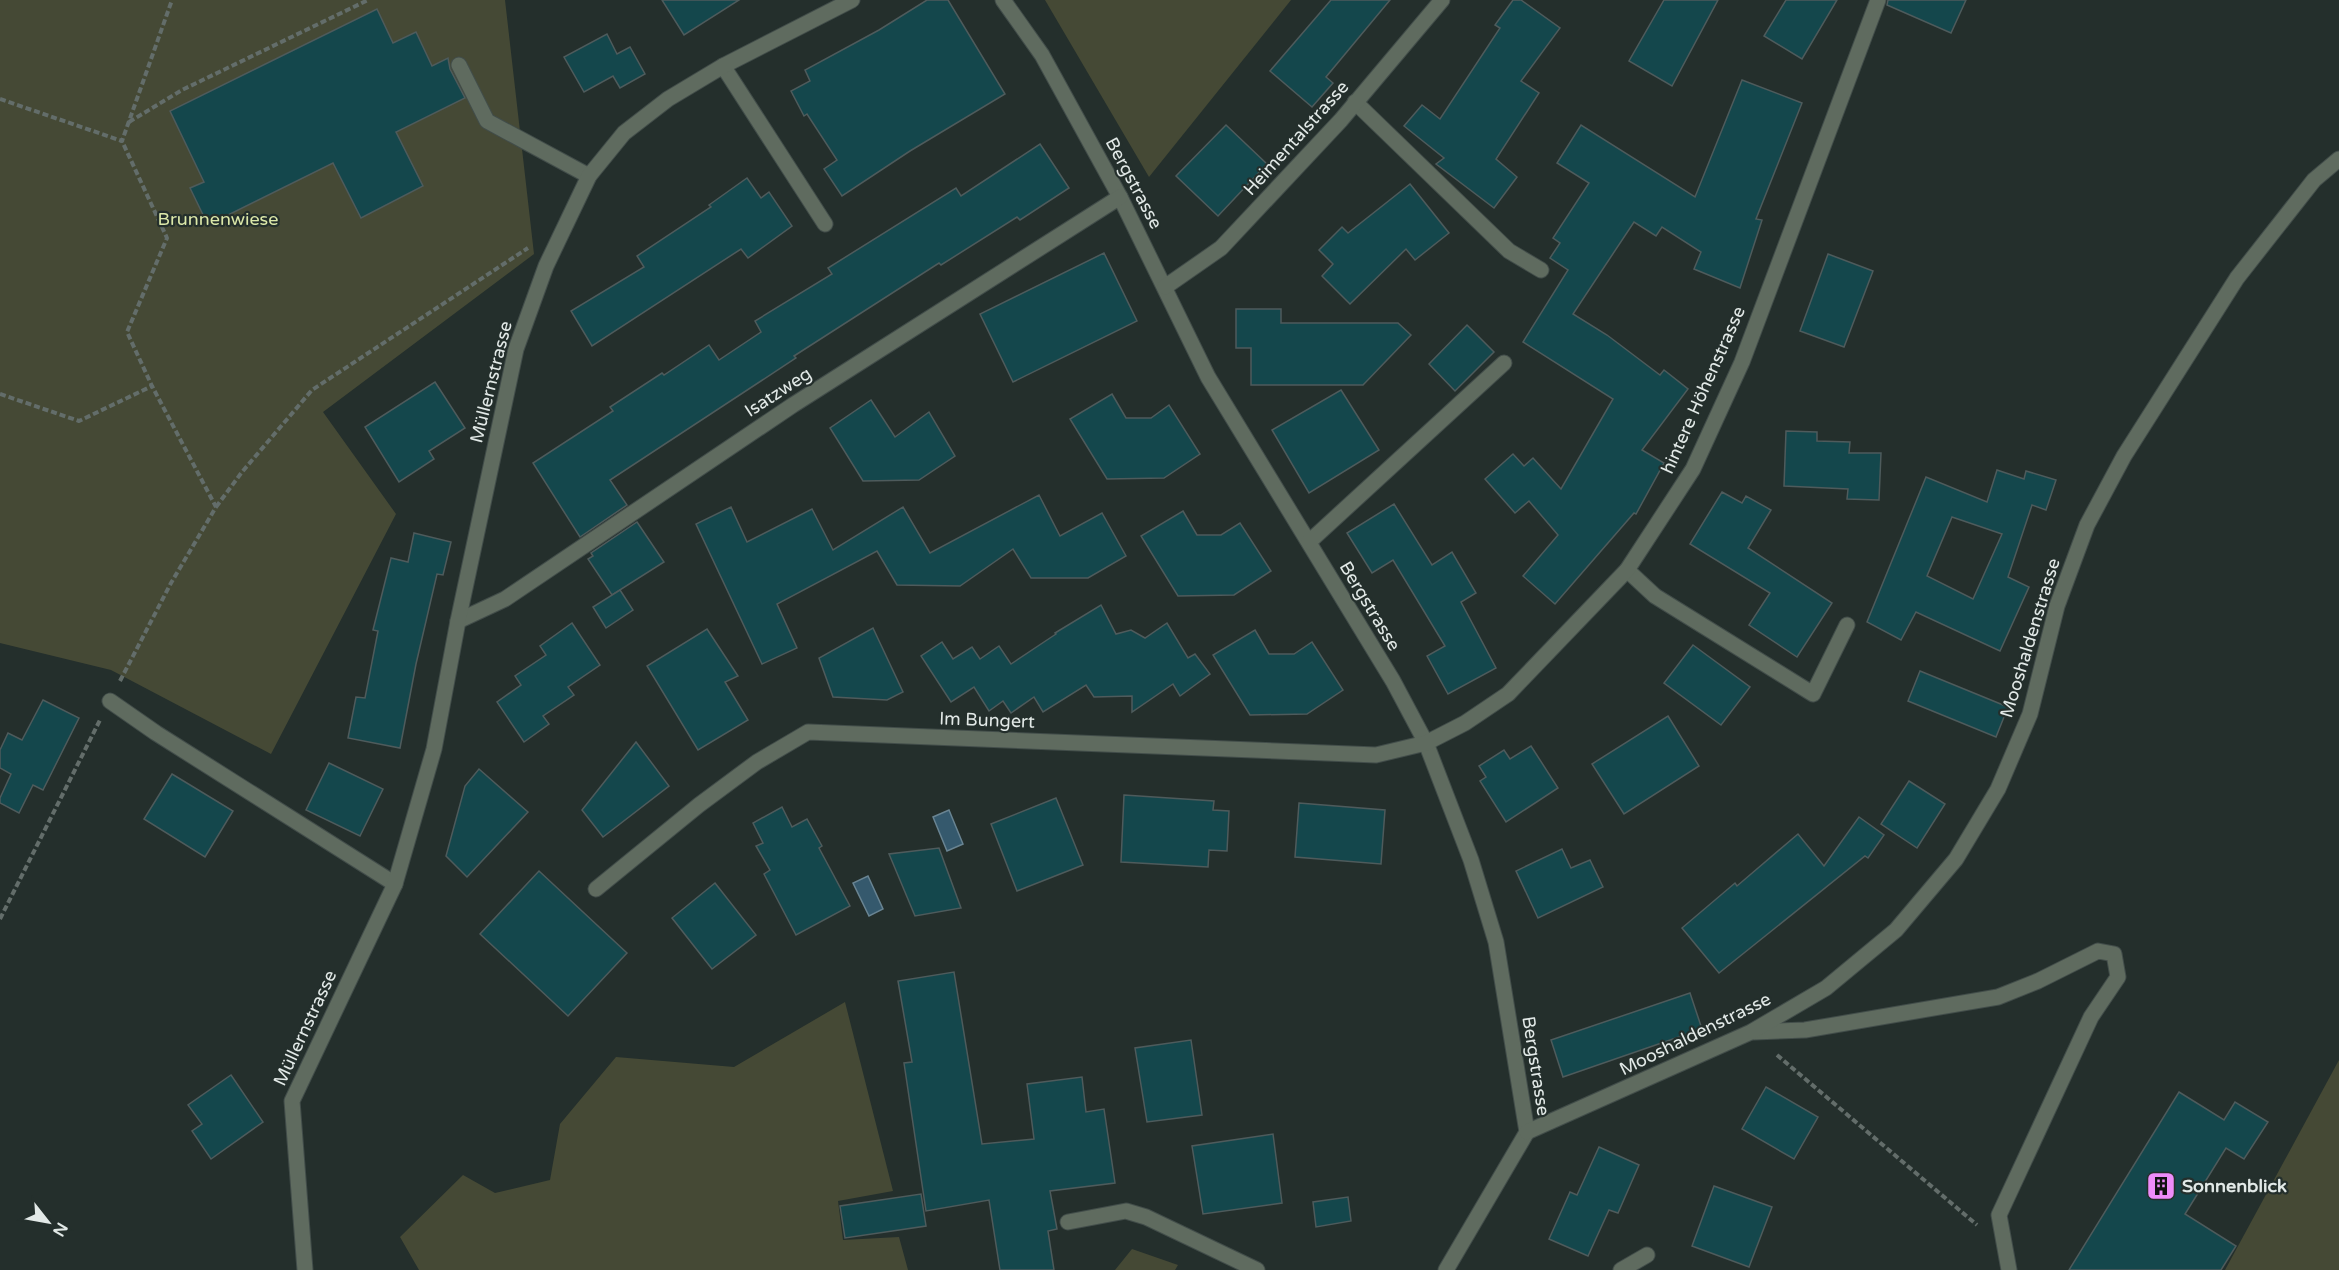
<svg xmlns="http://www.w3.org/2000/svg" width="2339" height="1270" viewBox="0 0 2339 1270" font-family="'Varela Round',sans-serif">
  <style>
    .green { fill: #454935 }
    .water { fill: #35596d; stroke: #698492; stroke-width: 1.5 }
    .building { fill: #14474c; stroke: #4e5b5c; stroke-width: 1.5; fill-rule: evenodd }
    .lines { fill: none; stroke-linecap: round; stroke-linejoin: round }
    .minor-casing { stroke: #424d4a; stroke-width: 17 }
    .path { stroke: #636d6a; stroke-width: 4; stroke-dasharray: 6 3; stroke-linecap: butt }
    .minor { stroke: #5f6b5f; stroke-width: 15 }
    .labels { text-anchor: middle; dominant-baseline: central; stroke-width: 4.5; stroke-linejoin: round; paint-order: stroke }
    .street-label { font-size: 18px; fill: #e2e9e7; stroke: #242f2c }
    .park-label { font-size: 18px; fill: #dce8a9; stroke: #242f2c }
    .poi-label { font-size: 18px; font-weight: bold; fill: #e2e9e7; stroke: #242f2c; text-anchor: start }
  </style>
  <rect width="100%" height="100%" fill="#242f2c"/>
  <g class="green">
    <path d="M 0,0 L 505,0 L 534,254 L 323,412 L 396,514 L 271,754 L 111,670 L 0,643 Z"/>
    <path d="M 1045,0 L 1291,0 L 1149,177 Z"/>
    <path d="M 845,1002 L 893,1191 L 838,1201 L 843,1240 L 899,1237 L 908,1270 L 419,1270 L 400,1237 L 463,1175 L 495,1193 L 550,1180 L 560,1124 L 616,1057 L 734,1067 Z"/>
    <path d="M 2339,1060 L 2339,1270 L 2225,1270 Z"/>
    <path d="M 1132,1249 L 1178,1265 L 1175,1270 L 1115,1270 Z"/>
  </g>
  <g class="water">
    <path d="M 949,810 L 963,844 L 947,851 L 933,817 Z"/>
    <path d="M 868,876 L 883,909 L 869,916 L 853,883 Z"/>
  </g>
  <g class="building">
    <path d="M 662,0 L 739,0 L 684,35 Z"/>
    <path d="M 927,0 L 948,0 L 1005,94 L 910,151 L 842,196 L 824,169 L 837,160 L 807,114 L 804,116 L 791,91 L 810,81 L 805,70 L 879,30 Z"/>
    <path d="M 1331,0 L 1390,0 L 1326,77 L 1333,83 L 1312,107 L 1270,71 Z"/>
    <path d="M 1513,0 L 1521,0 L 1560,28 L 1521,81 L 1539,93 L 1496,159 L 1517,177 L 1494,208 L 1436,164 L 1444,158 L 1404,126 L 1422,105 L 1440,119 L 1500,28 L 1495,25 Z"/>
    <path d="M 1664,0 L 1718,0 L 1672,86 L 1629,61 Z"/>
    <path d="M 1786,0 L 1837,0 L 1802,59 L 1764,36 Z"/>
    <path d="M 1888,0 L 1966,0 L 1951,33 L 1887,5 Z"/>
    <path d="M 377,9 L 393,43 L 416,32 L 432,66 L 448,58 L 450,69 L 465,98 L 396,132 L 423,186 L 361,218 L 333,163 L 208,225 L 190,188 L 204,182 L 170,111 Z"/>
    <path d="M 607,34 L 617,54 L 630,47 L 645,74 L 620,88 L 613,76 L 584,92 L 564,57 Z"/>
    <path d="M 1742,80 L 1802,103 L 1756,219 L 1762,220 L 1740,288 L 1694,269 L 1701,252 L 1662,227 L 1656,236 L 1634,222 L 1573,314 L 1607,335 L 1660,375 L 1664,370 L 1688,389 L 1642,450 L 1664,463 L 1636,514 L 1634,513 L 1555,604 L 1523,576 L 1558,535 L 1529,501 L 1515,513 L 1485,479 L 1513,454 L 1524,466 L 1533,458 L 1561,489 L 1613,399 L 1523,342 L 1568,270 L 1550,258 L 1560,243 L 1553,238 L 1589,183 L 1557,163 L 1581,125 L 1695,197 Z"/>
    <path d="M 1226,125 L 1267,164 L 1218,216 L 1176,176 Z"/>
    <path d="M 1040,144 L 1069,188 L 1020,220 L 1017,217 L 941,265 L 939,263 L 794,356 L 796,358 L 610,480 L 627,505 L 580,537 L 533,463 L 613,411 L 610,407 L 662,373 L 664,375 L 709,345 L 719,360 L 761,332 L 755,321 L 832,274 L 828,268 L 956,188 L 961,196 Z"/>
    <path d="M 747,178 L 761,198 L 769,192 L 792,226 L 748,258 L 741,249 L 592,346 L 571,311 L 644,267 L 637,256 L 711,207 L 709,205 Z"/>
    <path d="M 1410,184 L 1449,233 L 1415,260 L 1406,249 L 1350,304 L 1322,276 L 1333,264 L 1319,250 L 1342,227 L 1348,233 Z"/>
    <path d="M 1104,253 L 1137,321 L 1013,382 L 980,314 Z"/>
    <path d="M 1828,254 L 1873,271 L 1844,347 L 1800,331 Z"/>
    <path d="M 1236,309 L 1281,309 L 1281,323 L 1398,323 L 1411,335 L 1363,385 L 1251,385 L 1251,348 L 1236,348 Z"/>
    <path d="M 1467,325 L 1494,352 L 1455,391 L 1429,364 Z"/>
    <path d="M 435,382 L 465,428 L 429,451 L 434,459 L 399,482 L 365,427 Z"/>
    <path d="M 1341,390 L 1379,450 L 1309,493 L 1272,430 Z"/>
    <path d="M 1112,394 L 1126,418 L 1151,418 L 1169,405 L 1200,454 L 1164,478 L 1107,479 L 1070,419 Z"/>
    <path d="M 871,400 L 895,437 L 929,412 L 955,456 L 919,480 L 863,481 L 830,428 Z"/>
    <path d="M 1786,431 L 1817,432 L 1817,441 L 1850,442 L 1849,453 L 1881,453 L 1879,500 L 1847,499 L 1848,489 L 1784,486 Z"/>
    <path d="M 1997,470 L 2024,479 L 2026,471 L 2056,480 L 2046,510 L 2032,505 L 2008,577 L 2029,587 L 2000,651 L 1916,612 L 1901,640 L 1867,622 L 1926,477 L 1987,502 ZM 1952,517 L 2002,534 L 1973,599 L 1927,576 Z"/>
    <path d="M 1722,492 L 1742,503 L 1746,496 L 1771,510 L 1748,548 L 1832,603 L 1797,657 L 1749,625 L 1770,593 L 1690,544 Z"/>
    <path d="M 1039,495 L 1060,536 L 1102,513 L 1126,556 L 1088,578 L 1031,578 L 1013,549 L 960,586 L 897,585 L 877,551 L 777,604 L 797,648 L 762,664 L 696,524 L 731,507 L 747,542 L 812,509 L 833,550 L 903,507 L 930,553 Z"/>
    <path d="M 1394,504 L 1432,565 L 1452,552 L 1476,593 L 1461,602 L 1496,668 L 1448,694 L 1427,656 L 1445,646 L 1393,560 L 1372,573 L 1347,533 Z"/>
    <path d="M 1183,511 L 1197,535 L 1221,535 L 1240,523 L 1271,571 L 1234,595 L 1178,596 L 1141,536 Z"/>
    <path d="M 637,522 L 664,562 L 612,595 L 588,559 L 593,556 L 591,553 Z"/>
    <path d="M 414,533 L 451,542 L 443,575 L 437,574 L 416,664 L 400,748 L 348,738 L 356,697 L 365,698 L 378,631 L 373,630 L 391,558 L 408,562 Z"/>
    <path d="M 620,590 L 633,610 L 606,628 L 593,607 Z"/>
    <path d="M 1101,605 L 1116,634 L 1131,630 L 1145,638 L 1167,623 L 1188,658 L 1195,654 L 1210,674 L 1180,696 L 1173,684 L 1132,712 L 1132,696 L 1094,697 L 1086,685 L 1043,712 L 1034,697 L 1011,713 L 1003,701 L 989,711 L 974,687 L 951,702 L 921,656 L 942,642 L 953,659 L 972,647 L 980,659 L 999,646 L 1011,664 L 1056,634 L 1055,633 Z"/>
    <path d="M 572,623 L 600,665 L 568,687 L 574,695 L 543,716 L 549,724 L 524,742 L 497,702 L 521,685 L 515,676 L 546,655 L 540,646 Z"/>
    <path d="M 873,628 L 903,692 L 887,700 L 833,697 L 819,658 Z"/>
    <path d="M 707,629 L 738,676 L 725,682 L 748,720 L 698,750 L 647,666 Z"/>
    <path d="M 1255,630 L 1269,654 L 1294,654 L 1312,642 L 1343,690 L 1307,714 L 1250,715 L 1213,655 Z"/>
    <path d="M 1693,645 L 1750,687 L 1721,725 L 1664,683 Z"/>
    <path d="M 1920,671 L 2008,707 L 1996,737 L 1908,701 Z"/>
    <path d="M 43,700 L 79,718 L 43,790 L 33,785 L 19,813 L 0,803 L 0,798 L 11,774 L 0,768 L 0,750 L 8,733 L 22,740 Z"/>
    <path d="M 1668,716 L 1699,766 L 1624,814 L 1592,764 Z"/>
    <path d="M 636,742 L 669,786 L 603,837 L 582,810 Z"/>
    <path d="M 1531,746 L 1558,788 L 1506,822 L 1480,781 L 1486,777 L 1479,766 L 1504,750 L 1510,759 Z"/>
    <path d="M 329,763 L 383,789 L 360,836 L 306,810 Z"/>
    <path d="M 479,769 L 528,812 L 467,877 L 446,856 L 465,786 Z"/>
    <path d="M 172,774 L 233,811 L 205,857 L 144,819 Z"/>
    <path d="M 1909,781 L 1945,804 L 1917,848 L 1881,824 Z"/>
    <path d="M 1124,795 L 1214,801 L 1213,810 L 1229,811 L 1227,851 L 1209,850 L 1208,867 L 1121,862 Z"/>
    <path d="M 1056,798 L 1083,865 L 1017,891 L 991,824 Z"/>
    <path d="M 1299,803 L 1385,810 L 1381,864 L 1295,857 Z"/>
    <path d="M 782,807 L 792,827 L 807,819 L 822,846 L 819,848 L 850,906 L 796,935 L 764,874 L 770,870 L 756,846 L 763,843 L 753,823 Z"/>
    <path d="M 1859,817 L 1884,835 L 1868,858 L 1865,856 L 1719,973 L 1682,928 L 1735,883 L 1737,886 L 1798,834 L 1824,866 Z"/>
    <path d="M 939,848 L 961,908 L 915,916 L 889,854 Z"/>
    <path d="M 1562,849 L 1571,868 L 1590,860 L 1603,887 L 1538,918 L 1516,871 Z"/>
    <path d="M 539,871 L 627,953 L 568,1016 L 480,934 Z"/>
    <path d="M 715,883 L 756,935 L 712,969 L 672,918 Z"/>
    <path d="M 954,972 L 982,1144 L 1034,1139 L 1027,1084 L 1082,1077 L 1086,1112 L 1104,1109 L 1115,1183 L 1050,1191 L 1057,1229 L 1048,1231 L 1054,1270 L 1000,1270 L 989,1200 L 926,1211 L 904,1063 L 912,1062 L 898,981 Z"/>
    <path d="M 1690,993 L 1702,1029 L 1563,1077 L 1551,1040 Z"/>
    <path d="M 1191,1040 L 1202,1115 L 1147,1122 L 1135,1048 Z"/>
    <path d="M 231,1075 L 263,1122 L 211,1159 L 192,1131 L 202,1124 L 188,1105 Z"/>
    <path d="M 1766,1087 L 1818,1117 L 1794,1159 L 1742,1129 Z"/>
    <path d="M 2179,1092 L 2224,1120 L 2235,1102 L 2268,1122 L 2244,1159 L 2226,1148 L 2185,1214 L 2236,1246 L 2221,1270 L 2069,1270 Z"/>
    <path d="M 1273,1134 L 1282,1203 L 1203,1214 L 1192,1146 Z"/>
    <path d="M 1599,1147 L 1639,1165 L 1618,1213 L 1609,1210 L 1588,1256 L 1549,1239 L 1570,1192 L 1577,1195 Z"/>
    <path d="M 1714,1186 L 1772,1207 L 1749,1267 L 1692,1246 Z"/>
    <path d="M 921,1194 L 926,1226 L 845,1238 L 840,1206 Z"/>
    <path d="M 1348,1197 L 1351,1221 L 1316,1227 L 1313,1202 Z"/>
  </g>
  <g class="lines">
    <g class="minor-casing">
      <g id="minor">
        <path d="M 1003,0 L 1042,55 L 1120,197 L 1208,377 L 1393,681 L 1426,743 L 1471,860 L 1496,942 L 1527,1132 L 1446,1270"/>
        <path d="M 459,65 L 487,121 L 589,176"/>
        <path d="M 723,66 L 825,224"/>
        <path d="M 1355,102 L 1509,251 L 1541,270"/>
        <path d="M 1165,287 L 1221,248 L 1341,120 L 1442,0"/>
        <path d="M 1309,542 L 1504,363"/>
        <path d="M 1627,570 L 1655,596 L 1813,694 L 1847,625"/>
        <path d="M 458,621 L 505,599 L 793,405 L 1120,197"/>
        <path d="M 110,701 L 156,733 L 395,884"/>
        <path d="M 596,889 L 699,805 L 757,762 L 808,732 L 1376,755 L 1426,743 L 1465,723 L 1508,694 L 1627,570 L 1693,469 L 1742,362 L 1878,0"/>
        <path d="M 1754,1032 L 1805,1030 L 1998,997 L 2038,981 L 2098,951 L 2114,954 L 2118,977 L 2091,1017 L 1999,1215 L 2009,1270"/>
        <path d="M 1527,1132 L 1751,1032 L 1826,988 L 1896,930 L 1956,859 L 1998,789 L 2030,714 L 2057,606 L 2087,525 L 2124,456 L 2237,278 L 2314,180 L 2339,159"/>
        <path d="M 1068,1222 L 1126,1211 L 1146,1217 L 1257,1270"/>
        <path d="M 305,1270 L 292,1101 L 395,884 L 434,749 L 458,621 L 516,349 L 546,266 L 589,176 L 624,133 L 668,99 L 723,66 L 852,0"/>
        <path d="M 1621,1270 L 1647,1255"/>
      </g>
    </g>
    <g class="path">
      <path d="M 0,99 L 122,141 L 172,0"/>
      <path d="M 129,122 L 182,90 L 368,0"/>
      <path d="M 0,394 L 79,421 L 152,386"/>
      <path d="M 216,507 L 242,472 L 312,390 L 528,248"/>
      <path d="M 120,681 L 171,583 L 216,507 L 152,386 L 127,332 L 167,238 L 122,141"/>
      <path d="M 0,919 L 100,720"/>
      <path d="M 1777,1055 L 1977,1225"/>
    </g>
    <use href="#minor" class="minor"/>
  </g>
  <defs>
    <g id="building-square" transform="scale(1.5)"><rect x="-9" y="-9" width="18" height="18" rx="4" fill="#ed8cf9" stroke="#242f2c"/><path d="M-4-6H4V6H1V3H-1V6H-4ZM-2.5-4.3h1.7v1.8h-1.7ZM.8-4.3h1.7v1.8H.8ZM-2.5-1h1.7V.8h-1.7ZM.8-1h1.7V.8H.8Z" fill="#111"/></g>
  </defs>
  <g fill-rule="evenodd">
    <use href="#building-square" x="2161" y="1186"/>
  </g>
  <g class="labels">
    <g class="street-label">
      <text transform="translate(1296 138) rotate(-48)">Heimentalstrasse</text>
      <text transform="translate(1134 183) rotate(62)">Bergstrasse</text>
      <text transform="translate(491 382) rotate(-76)">Müllernstrasse</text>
      <text transform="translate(1703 390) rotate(-66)">hintere Höhenstrasse</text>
      <text transform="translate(778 392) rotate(-33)">Isatzweg</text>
      <text transform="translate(1370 606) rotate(59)">Bergstrasse</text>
      <text transform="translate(2030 638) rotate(-73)">Mooshaldenstrasse</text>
      <text transform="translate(987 720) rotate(2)">Im Bungert</text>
      <text transform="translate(305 1028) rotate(-65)">Müllernstrasse</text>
      <text transform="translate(1695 1034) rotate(-26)">Mooshaldenstrasse</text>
      <text transform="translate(1536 1066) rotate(81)">Bergstrasse</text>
    </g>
    <g class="park-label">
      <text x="218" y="219">Brunnenwiese</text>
    </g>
    <g class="poi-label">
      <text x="2182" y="1186">Sonnenblick</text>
    </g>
  </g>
  <g transform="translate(48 1222) rotate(121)" stroke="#242f2c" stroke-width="4.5" paint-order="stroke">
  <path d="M0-4.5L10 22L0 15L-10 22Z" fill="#e2e9e7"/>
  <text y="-9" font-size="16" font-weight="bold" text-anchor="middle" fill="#e2e9e7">N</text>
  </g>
</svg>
